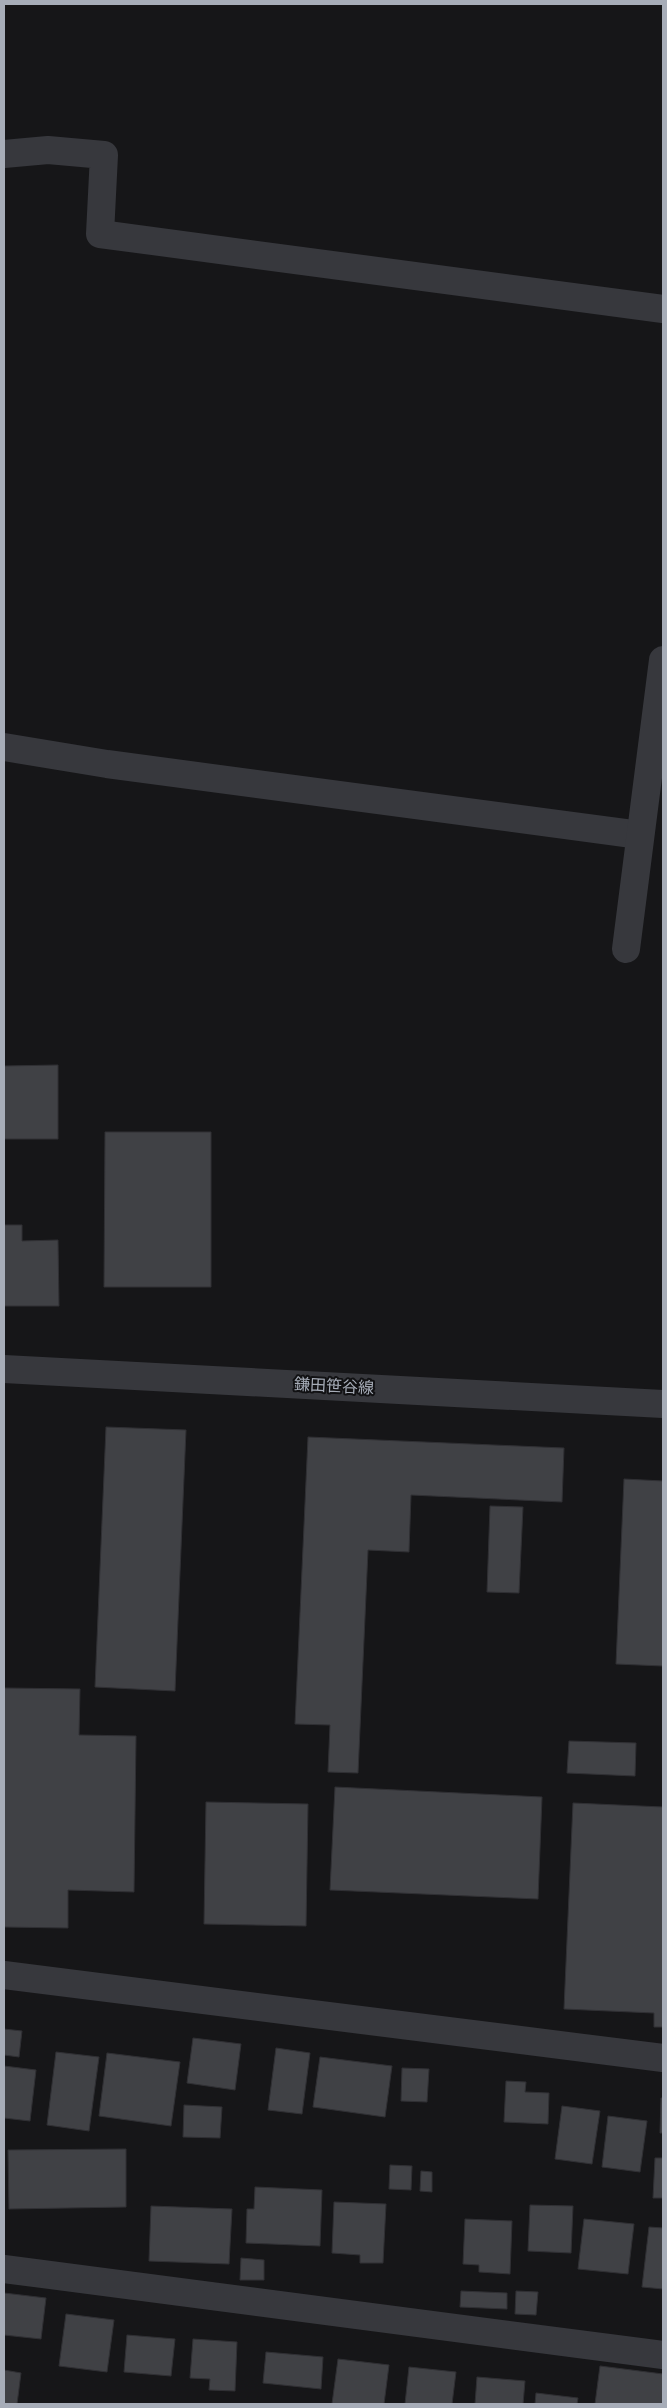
<svg xmlns="http://www.w3.org/2000/svg" width="667" height="2408" viewBox="0 0 667 2408" font-family="Raleway,'Noto Sans JP',sans-serif">
  <style>
    .building { fill: #404145; stroke: #303034 }
    .lines { fill: none; stroke-linecap: round; stroke-linejoin: round }
    .minor { stroke: #37383d; stroke-width: 28 }
    .labels { text-anchor: middle; dominant-baseline: central; stroke-width: 4; stroke-linejoin: round; paint-order: stroke }
    .street-label { font-size: 16px; fill: #a7adb8; stroke: #111113 }
  </style>
  <rect width="100%" height="100%" fill="#161618"/>
  <g class="building">
    <path d="M 58,1065 L 58,1139 L 4,1139 L 4,1066 Z"/>
    <path d="M 105,1132 L 211,1132 L 211,1287 L 104,1287 Z"/>
    <path d="M 4,1225 L 22,1225 L 22,1241 L 58,1240 L 59,1306 L 4,1306 Z"/>
    <path d="M 106,1427 L 186,1430 L 175,1691 L 95,1687 Z"/>
    <path d="M 308,1437 L 564,1448 L 562,1502 L 411,1495 L 409,1552 L 368,1550 L 358,1773 L 328,1772 L 330,1725 L 295,1724 Z"/>
    <path d="M 624,1479 L 663,1481 L 663,1666 L 616,1664 Z"/>
    <path d="M 490,1506 L 523,1507 L 519,1593 L 487,1592 Z"/>
    <path d="M 4,1688 L 80,1689 L 79,1735 L 136,1736 L 134,1892 L 68,1890 L 68,1928 L 4,1927 Z"/>
    <path d="M 569,1741 L 636,1743 L 635,1776 L 567,1773 Z"/>
    <path d="M 335,1787 L 542,1797 L 538,1899 L 330,1890 Z"/>
    <path d="M 206,1802 L 308,1804 L 306,1926 L 204,1924 Z"/>
    <path d="M 573,1803 L 663,1807 L 663,2027 L 654,2027 L 654,2013 L 564,2009 Z"/>
    <path d="M 4,2029 L 22,2031 L 19,2057 L 4,2055 Z"/>
    <path d="M 193,2038 L 241,2044 L 235,2090 L 187,2083 Z"/>
    <path d="M 276,2048 L 310,2053 L 302,2114 L 268,2110 Z"/>
    <path d="M 56,2052 L 99,2057 L 89,2131 L 47,2125 Z"/>
    <path d="M 107,2053 L 180,2062 L 171,2126 L 99,2116 Z"/>
    <path d="M 320,2057 L 392,2066 L 385,2117 L 313,2107 Z"/>
    <path d="M 4,2066 L 36,2070 L 30,2121 L 4,2118 Z"/>
    <path d="M 402,2068 L 429,2069 L 427,2102 L 401,2101 Z"/>
    <path d="M 506,2081 L 526,2082 L 525,2092 L 549,2093 L 548,2124 L 504,2122 Z"/>
    <path d="M 661,2098 L 663,2098 L 663,2133 L 660,2133 Z"/>
    <path d="M 184,2105 L 222,2107 L 220,2138 L 183,2137 Z"/>
    <path d="M 562,2106 L 600,2111 L 592,2164 L 555,2159 Z"/>
    <path d="M 608,2116 L 647,2121 L 640,2172 L 602,2167 Z"/>
    <path d="M 126,2149 L 126,2207 L 9,2209 L 8,2150 Z"/>
    <path d="M 655,2158 L 663,2158 L 663,2198 L 653,2198 Z"/>
    <path d="M 390,2165 L 412,2166 L 411,2190 L 389,2189 Z"/>
    <path d="M 421,2171 L 432,2172 L 432,2192 L 420,2191 Z"/>
    <path d="M 255,2187 L 322,2190 L 320,2246 L 246,2243 L 247,2209 L 254,2209 Z"/>
    <path d="M 334,2202 L 386,2204 L 383,2263 L 360,2263 L 360,2255 L 332,2253 Z"/>
    <path d="M 530,2205 L 573,2206 L 571,2253 L 528,2251 Z"/>
    <path d="M 151,2206 L 232,2209 L 229,2264 L 149,2261 Z"/>
    <path d="M 465,2219 L 512,2221 L 510,2274 L 479,2272 L 479,2265 L 463,2264 Z"/>
    <path d="M 584,2219 L 634,2224 L 628,2274 L 578,2269 Z"/>
    <path d="M 649,2227 L 663,2228 L 663,2289 L 642,2287 Z"/>
    <path d="M 241,2258 L 264,2260 L 264,2280 L 240,2280 Z"/>
    <path d="M 461,2291 L 507,2293 L 507,2309 L 460,2307 Z"/>
    <path d="M 516,2291 L 538,2292 L 536,2315 L 515,2314 Z"/>
    <path d="M 4,2293 L 46,2298 L 41,2339 L 4,2335 Z"/>
    <path d="M 66,2314 L 114,2320 L 107,2372 L 59,2366 Z"/>
    <path d="M 127,2335 L 175,2339 L 171,2376 L 124,2372 Z"/>
    <path d="M 193,2339 L 237,2342 L 235,2391 L 209,2390 L 210,2379 L 190,2378 Z"/>
    <path d="M 266,2352 L 323,2357 L 321,2389 L 263,2383 Z"/>
    <path d="M 338,2359 L 389,2365 L 384,2404 L 332,2404 Z"/>
    <path d="M 600,2366 L 663,2374 L 663,2404 L 595,2404 Z"/>
    <path d="M 409,2367 L 456,2372 L 452,2404 L 405,2404 Z"/>
    <path d="M 4,2370 L 21,2373 L 17,2404 L 4,2404 Z"/>
    <path d="M 477,2377 L 525,2381 L 523,2404 L 475,2404 Z"/>
    <path d="M 536,2393 L 578,2398 L 577,2404 L 535,2404 Z"/>
  </g>
  <g class="lines">
    <g class="minor">
      <path d="M 4,154 L 48,150 L 104,155 L 100,234 L 663,309"/>
      <path d="M 4,747 L 107,764 L 640,835"/>
      <path d="M 626,949 L 663,660"/>
      <path d="M 4,1369 L 663,1404"/>
      <path d="M 4,1975 L 663,2058"/>
      <path d="M 4,2269 L 663,2355"/>
    </g>
  </g>
  <g class="labels">
    <g class="street-label">
      <text transform="translate(334 1386) rotate(3)">鎌田笹谷線</text>
    </g>
  </g>
  <rect width="667" height="2408" fill="none" stroke="#a7adb8" stroke-width="10"/>
</svg>
